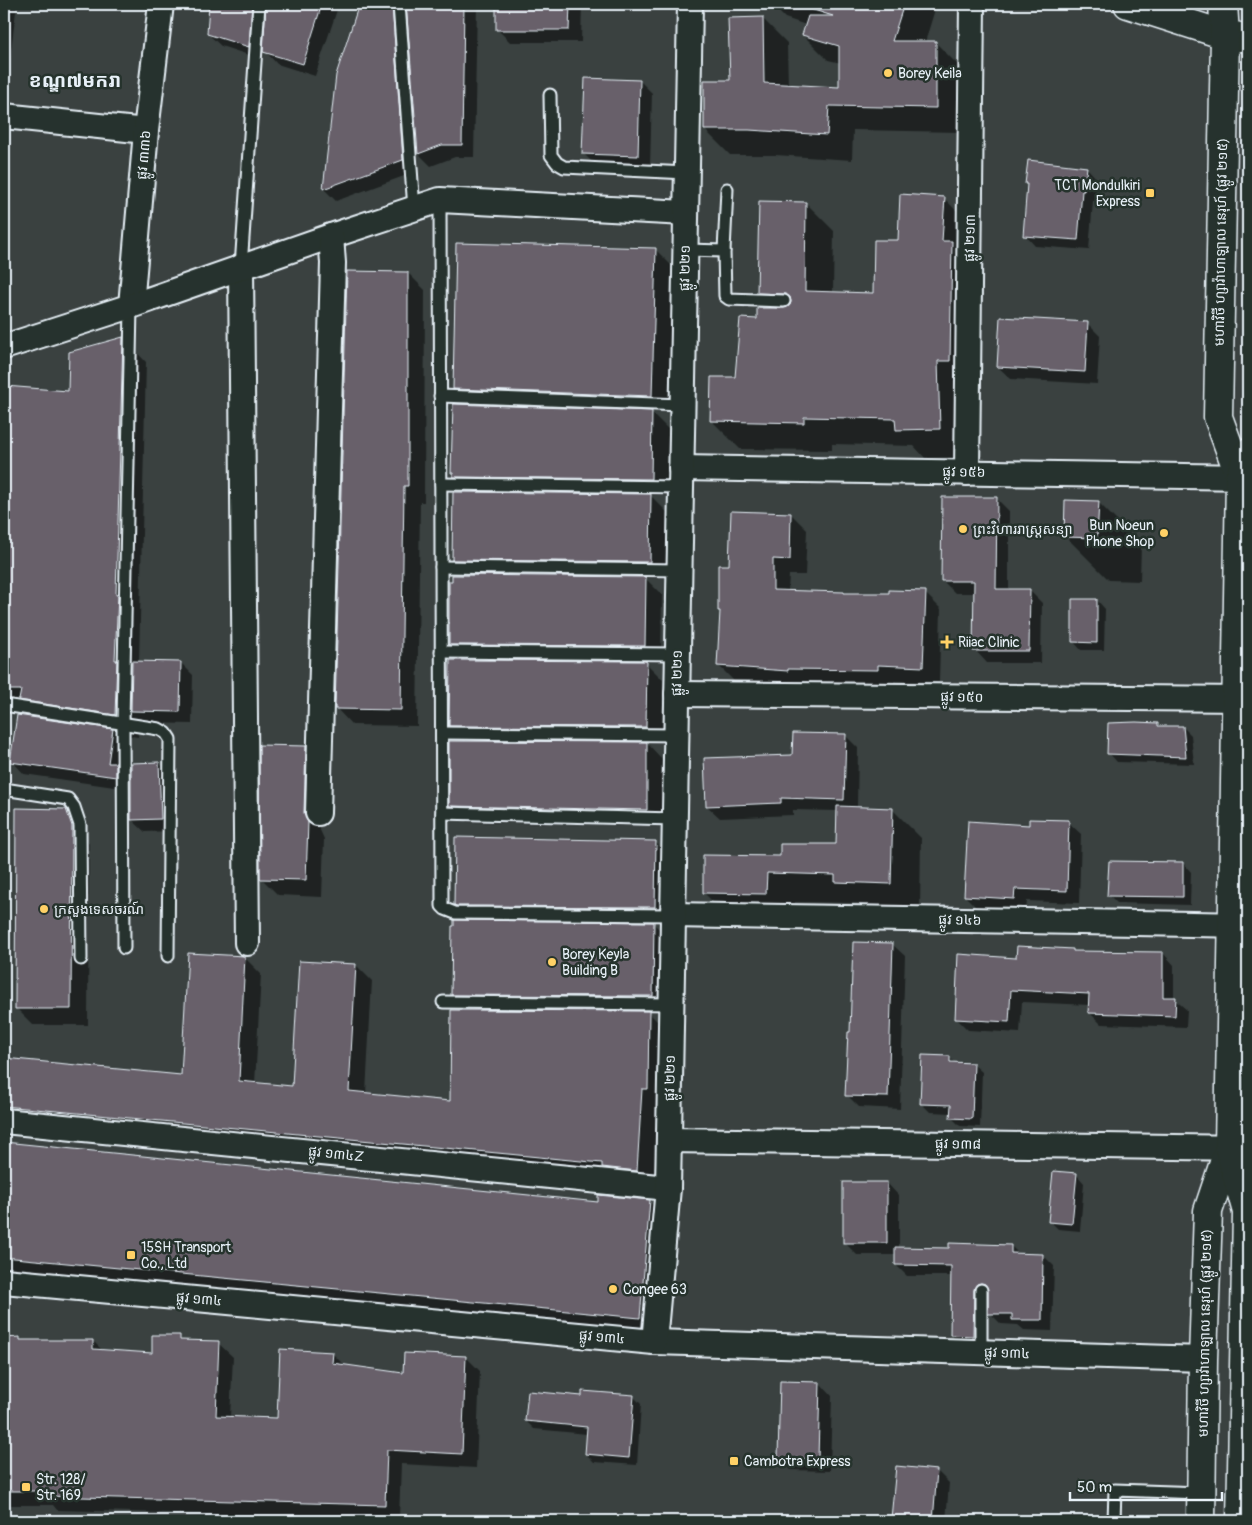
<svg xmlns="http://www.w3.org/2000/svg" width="1252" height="1525" viewBox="0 0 1252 1525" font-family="Pangolin,'Noto Sans Khmer',sans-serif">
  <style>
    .shadow { fill: #0007 }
    .building { fill: #67616b; stroke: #e8f1f8 }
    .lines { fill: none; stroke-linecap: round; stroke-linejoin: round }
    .lane-casing { stroke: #e8f1f8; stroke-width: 15 }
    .street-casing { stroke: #e8f1f8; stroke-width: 28 }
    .secondary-casing { stroke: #e8f1f8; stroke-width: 31 }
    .lane { stroke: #26332d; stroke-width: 11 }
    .street { stroke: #26332d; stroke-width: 24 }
    .secondary { stroke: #26332d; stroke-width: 28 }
    .poi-dot { fill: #ffd166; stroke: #26332d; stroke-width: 2 }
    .labels { text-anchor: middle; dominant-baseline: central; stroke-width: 5; stroke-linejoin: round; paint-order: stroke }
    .poi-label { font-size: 14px; fill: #e8f1f8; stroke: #26332d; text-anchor: start }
    .street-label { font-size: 14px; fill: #e8f1f8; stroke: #26332d }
    .district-label { font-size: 19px; font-weight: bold; fill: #e8f1f8; stroke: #26332d }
  </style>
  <rect width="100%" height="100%" fill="#3a4140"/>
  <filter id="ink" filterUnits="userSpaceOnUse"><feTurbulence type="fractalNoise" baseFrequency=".02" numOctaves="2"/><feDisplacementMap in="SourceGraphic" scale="10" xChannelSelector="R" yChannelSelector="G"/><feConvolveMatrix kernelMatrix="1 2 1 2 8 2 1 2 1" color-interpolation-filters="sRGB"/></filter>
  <g filter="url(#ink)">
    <g class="shadow">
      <path d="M 4,4 L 17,4 L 4,103 Z"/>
      <path d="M 210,4 L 339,4 L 315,76 L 277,64 L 265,51 L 267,10 L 264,16 L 261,59 L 221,46 L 208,34 Z"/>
      <path d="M 361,4 L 477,4 L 474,157 L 455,157 L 431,166 L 419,154 L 408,10 L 405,13 L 415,172 L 336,201 L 324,189 L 337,75 Z"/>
      <path d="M 498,4 L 582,4 L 581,42 L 510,42 L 498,30 Z"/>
      <path d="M 771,4 L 934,4 L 936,6 L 925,42 L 935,42 L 960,67 L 960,132 L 853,130 L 852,160 L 775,155 L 730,155 L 705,130 L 762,18 L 787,43 L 788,86 L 841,89 L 841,63 L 828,60 L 803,35 L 806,25 L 785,18 Z"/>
      <path d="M 640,81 L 652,93 L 650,168 L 596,166 L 583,153 Z"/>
      <path d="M 1087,168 L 1097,179 L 1095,201 L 1093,201 L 1089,250 L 1035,246 L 1025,235 Z"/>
      <path d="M 944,198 L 972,227 L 968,457 L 925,458 L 914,446 L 832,444 L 832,450 L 740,449 L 712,421 L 737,378 L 758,321 L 776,309 L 759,292 L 806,203 L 834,231 L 833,293 L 874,294 L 899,241 Z"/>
      <path d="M 655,249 L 672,266 L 668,412 L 651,412 L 668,429 L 667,495 L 650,495 L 667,512 L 666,578 L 645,578 L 662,595 L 661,662 L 645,662 L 663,680 L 662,743 L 647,743 L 663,760 L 663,826 L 467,822 L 450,805 L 467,742 L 451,725 L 467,661 L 450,644 L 471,576 L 454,559 L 471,493 L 454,476 L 472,406 L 454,388 Z"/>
      <path d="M 408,273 L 425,290 L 424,502 L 420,502 L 417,726 L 352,725 L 336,708 Z"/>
      <path d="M 1087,323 L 1100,336 L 1097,384 L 1011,379 L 998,367 Z"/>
      <path d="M 123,338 L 146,362 L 139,662 L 181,663 L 193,675 L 192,724 L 144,723 L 139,718 L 138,737 L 116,734 L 125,743 L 128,789 L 24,774 L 12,761 L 41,720 L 35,713 L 4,713 L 4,588 L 6,588 L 70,392 Z"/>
      <path d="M 997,499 L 1009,511 L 1009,590 L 1029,590 L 1042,603 L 1041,663 L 987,663 L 975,650 L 975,593 L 955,593 L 942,580 Z"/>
      <path d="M 1098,502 L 1141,545 L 1140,581 L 1109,580 L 1065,536 Z"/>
      <path d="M 791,514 L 807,530 L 805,575 L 789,575 L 788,592 L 845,595 L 925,593 L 941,609 L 939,682 L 894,681 L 894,685 L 804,686 L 734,681 L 718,665 L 721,612 L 719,610 L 730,566 Z"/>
      <path d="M 1097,600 L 1105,609 L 1104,650 L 1081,650 L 1073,641 Z"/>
      <path d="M 1158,724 L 1161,727 L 1183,727 L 1191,735 L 1194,764 L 1117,762 L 1109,753 Z"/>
      <path d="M 845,735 L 858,748 L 857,808 L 892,809 L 921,838 L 920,912 L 866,911 L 858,903 L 795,902 L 795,923 L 733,922 L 704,893 L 781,857 L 837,846 L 838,811 L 793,810 L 793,815 L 720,818 L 707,806 L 793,756 Z"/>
      <path d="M 306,748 L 322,764 L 320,830 L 324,839 L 322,897 L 278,895 L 261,878 Z"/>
      <path d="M 159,763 L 171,775 L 173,831 L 145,832 L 132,820 Z"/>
      <path d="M 65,810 L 82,827 L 89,844 L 88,1025 L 33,1025 L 16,1008 Z"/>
      <path d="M 1068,822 L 1081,834 L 1079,903 L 1027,901 L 1026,911 L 977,908 L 965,896 L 1030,826 Z"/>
      <path d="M 655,842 L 672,858 L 671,923 L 653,923 L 670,940 L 669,1012 L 648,1012 L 665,1029 L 658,1104 L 653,1187 L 4,1121 L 4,1060 L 183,1077 L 245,958 L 261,974 L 255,1084 L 294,1087 L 356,965 L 372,981 L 366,1094 L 451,1102 L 470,1011 L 453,994 L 473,922 L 455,904 Z"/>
      <path d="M 1183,863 L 1191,872 L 1190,905 L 1117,903 L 1109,895 Z"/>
      <path d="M 892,944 L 905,956 L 900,1109 L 859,1107 L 847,1095 L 852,1033 Z"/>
      <path d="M 1072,950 L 1074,952 L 1163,953 L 1174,965 L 1174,999 L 1187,1010 L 1186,1027 L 1101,1024 L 1089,1012 L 1090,1005 L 1022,1002 L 1020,1033 L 968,1030 L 956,1018 L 1018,959 Z"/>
      <path d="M 949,1057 L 956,1064 L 973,1064 L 982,1072 L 980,1127 L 960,1126 L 952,1118 L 952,1113 L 930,1112 L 922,1104 Z"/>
      <path d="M 4,1143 L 599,1203 L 649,1201 L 665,1217 L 656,1333 L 4,1271 Z"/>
      <path d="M 1076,1174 L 1084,1183 L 1080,1231 L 1058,1229 L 1050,1221 Z"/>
      <path d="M 887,1183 L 899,1196 L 899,1248 L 950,1249 L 1011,1246 L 1019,1254 L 1043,1255 L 1054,1266 L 1052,1331 L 1024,1330 L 1018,1325 L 1001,1324 L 990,1313 L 990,1291 L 984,1301 L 983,1346 L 962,1346 L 951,1335 L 952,1276 L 907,1276 L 896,1265 L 897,1255 L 857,1255 L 845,1243 Z"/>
      <path d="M 179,1337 L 183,1341 L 218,1343 L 233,1357 L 230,1418 L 278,1419 L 332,1353 L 345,1366 L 405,1374 L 466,1357 L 480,1371 L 476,1468 L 401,1464 L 399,1519 L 57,1510 L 53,1505 L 4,1505 L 4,1339 L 19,1339 L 22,1341 L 93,1341 L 102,1350 L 153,1354 Z"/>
      <path d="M 820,1383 L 832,1396 L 830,1471 L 791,1470 L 779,1458 Z"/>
      <path d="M 633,1396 L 641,1404 L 637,1465 L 594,1462 L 586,1454 L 587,1434 L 534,1429 L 526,1421 L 583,1398 Z"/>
      <path d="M 937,1471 L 949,1483 L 946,1521 L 896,1521 L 892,1518 Z"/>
    </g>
    <g class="building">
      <path d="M 209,4 L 252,4 L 249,47 L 207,34 Z"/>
      <path d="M 266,4 L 322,4 L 303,64 L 263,52 Z"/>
      <path d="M 359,4 L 392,4 L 403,160 L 323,189 L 336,75 Z"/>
      <path d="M 406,4 L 464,4 L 462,145 L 442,145 L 418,154 Z"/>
      <path d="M 496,4 L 570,4 L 569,30 L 496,30 Z"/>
      <path d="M 807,4 L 904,4 L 892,41 L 936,41 L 936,108 L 829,106 L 827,135 L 749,130 L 704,130 L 704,80 L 730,80 L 728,18 L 763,17 L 764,83 L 839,87 L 839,46 L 802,35 L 808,16 L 833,16 L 807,8 Z"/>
      <path d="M 585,78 L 640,80 L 638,156 L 582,154 Z"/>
      <path d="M 1028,160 L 1087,167 L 1084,191 L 1082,191 L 1078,240 L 1023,236 L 1027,184 L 1025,184 Z"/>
      <path d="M 900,194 L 945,197 L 942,241 L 952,241 L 950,361 L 938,361 L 940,429 L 896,430 L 895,419 L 804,417 L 804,423 L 710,421 L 711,377 L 735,377 L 740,318 L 757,319 L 757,308 L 784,308 L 790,305 L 791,302 L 790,297 L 785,294 L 757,293 L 759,201 L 806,202 L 805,291 L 873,293 L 874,240 L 898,240 Z"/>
      <path d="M 456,243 L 656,248 L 652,396 L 453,389 Z"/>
      <path d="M 347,271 L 408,272 L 408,486 L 404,486 L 401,710 L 335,709 Z"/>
      <path d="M 1000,317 L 1088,322 L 1085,372 L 997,367 Z"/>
      <path d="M 123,337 L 116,595 L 118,595 L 115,660 L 117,660 L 115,715 L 19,700 L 21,690 L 4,690 L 5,386 L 68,391 L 69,352 Z"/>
      <path d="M 453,404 L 652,411 L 651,479 L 453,477 L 453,473 L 451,473 Z"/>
      <path d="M 453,492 L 651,494 L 650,562 L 452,560 Z"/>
      <path d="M 942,497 L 997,497 L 996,589 L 1030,589 L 1029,651 L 973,651 L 974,581 L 941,581 Z"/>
      <path d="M 1065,500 L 1099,501 L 1097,538 L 1064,537 Z"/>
      <path d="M 731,511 L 791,513 L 790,560 L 773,559 L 773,590 L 844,592 L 844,593 L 889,593 L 889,590 L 926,591 L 923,667 L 878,665 L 878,670 L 788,669 L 788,671 L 717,666 L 720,611 L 718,611 L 718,565 L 729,565 Z"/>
      <path d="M 452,575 L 646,577 L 645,646 L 449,645 L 449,581 L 452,581 Z"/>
      <path d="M 1072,599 L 1097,599 L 1097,643 L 1072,642 Z"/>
      <path d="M 450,660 L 645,661 L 647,662 L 646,727 L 449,726 Z"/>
      <path d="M 132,661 L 181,662 L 180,712 L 131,711 Z"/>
      <path d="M 17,715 L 113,729 L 108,763 L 116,763 L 116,777 L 10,762 Z"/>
      <path d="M 1136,722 L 1158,723 L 1158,726 L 1183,726 L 1186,757 L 1107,754 L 1108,723 Z"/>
      <path d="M 793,733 L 846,734 L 844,800 L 781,798 L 781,803 L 706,806 L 704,758 L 792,755 Z"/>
      <path d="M 449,741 L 647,742 L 647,810 L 449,806 Z"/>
      <path d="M 259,745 L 306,746 L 304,813 L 308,822 L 306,880 L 260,879 Z"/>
      <path d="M 159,762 L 161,819 L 131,820 L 131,763 Z"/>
      <path d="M 837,806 L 893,808 L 891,884 L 835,882 L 835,875 L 767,873 L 766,894 L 703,893 L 703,855 L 780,856 L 780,844 L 836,844 Z"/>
      <path d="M 16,808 L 66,809 L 72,826 L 71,1009 L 15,1009 Z"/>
      <path d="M 1029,819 L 1069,820 L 1067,891 L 1015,889 L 1014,899 L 964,896 L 968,821 L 1029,825 Z"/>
      <path d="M 455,837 L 656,841 L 655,907 L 456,906 L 454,905 Z"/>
      <path d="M 1109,861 L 1183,862 L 1183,897 L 1107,896 Z"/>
      <path d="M 454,920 L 654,922 L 653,996 L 451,995 L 452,926 L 454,926 Z"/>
      <path d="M 853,942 L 893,943 L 888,1097 L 845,1096 L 848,1032 L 850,1032 Z"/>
      <path d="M 1017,946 L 1073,949 L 1073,951 L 1163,952 L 1163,997 L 1176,997 L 1175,1016 L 1088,1013 L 1089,994 L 1011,990 L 1009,1022 L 955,1019 L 958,954 L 1016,958 Z"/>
      <path d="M 188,953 L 245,956 L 239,1081 L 292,1086 L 299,961 L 356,964 L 349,1091 L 450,1101 L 451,1010 L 649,1011 L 648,1089 L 642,1089 L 637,1171 L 602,1167 L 602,1163 L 4,1106 L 4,1058 L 181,1075 Z"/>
      <path d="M 922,1055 L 950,1056 L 950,1062 L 974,1063 L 972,1119 L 950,1118 L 951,1105 L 920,1104 Z"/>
      <path d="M 4,1142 L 598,1202 L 598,1195 L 650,1200 L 640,1318 L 4,1257 Z"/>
      <path d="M 1053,1171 L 1077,1173 L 1072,1224 L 1048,1222 Z"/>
      <rect x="843" y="1182" width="44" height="61"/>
      <path d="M 949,1243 L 1011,1245 L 1011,1253 L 1043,1254 L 1042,1320 L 1012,1320 L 1012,1314 L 988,1314 L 988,1290 L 985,1284 L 981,1283 L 977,1284 L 974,1290 L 973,1336 L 950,1335 L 951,1266 L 895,1265 L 895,1247 L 949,1248 Z"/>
      <path d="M 152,1335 L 180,1335 L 180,1340 L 219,1341 L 216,1416 L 277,1418 L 280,1349 L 333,1352 L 332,1363 L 403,1373 L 404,1353 L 466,1356 L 462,1454 L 387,1450 L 385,1505 L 42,1496 L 42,1491 L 4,1491 L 4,1338 L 20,1337 L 20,1340 L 93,1340 L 93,1349 L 152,1353 Z"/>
      <path d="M 780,1381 L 820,1382 L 818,1459 L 778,1458 Z"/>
      <path d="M 528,1391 L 582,1396 L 582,1391 L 634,1395 L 629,1458 L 585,1454 L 587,1427 L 525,1421 Z"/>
      <path d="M 896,1466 L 937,1470 L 933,1521 L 891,1519 Z"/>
    </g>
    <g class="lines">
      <g class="lane-casing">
        <g id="lane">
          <path d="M 399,4 L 414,209"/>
          <path d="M 550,95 L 551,155 L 557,163 L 564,167 L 687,173"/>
          <path d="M 440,200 L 442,906 L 445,909 L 455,913 L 672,915"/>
          <path d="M 686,250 L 724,251 L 727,189"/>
          <path d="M 724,251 L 725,296 L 729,299 L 784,301"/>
          <path d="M 241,267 L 259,4"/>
          <path d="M 440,396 L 682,405"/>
          <path d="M 441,484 L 680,487"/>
          <path d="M 441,567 L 679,570"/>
          <path d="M 441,652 L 677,654"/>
          <path d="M 4,705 L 159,729 L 166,733 L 170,739 L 168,956"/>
          <path d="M 442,733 L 676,735"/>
          <path d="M 4,789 L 68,799 L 74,807 L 80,825 L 81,959"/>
          <path d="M 442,813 L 674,819"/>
          <path d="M 124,948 L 123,723 L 131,306"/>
          <path d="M 443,1002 L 671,1004"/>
          <path d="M 981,1352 L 981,1290"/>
          <path d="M 1114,1521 L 1115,1490 L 1201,1493"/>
        </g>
      </g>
      <g class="street-casing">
        <g id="street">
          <path d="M 4,116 L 146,131"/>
          <path d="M 241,267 L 247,943"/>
          <path d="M 131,306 L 146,131 L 161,4"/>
          <path d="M 4,347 L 131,306 L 331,236 L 440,200 L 686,213"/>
          <path d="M 681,468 L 1248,477"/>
          <path d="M 967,473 L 972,4"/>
          <path d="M 677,694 L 1248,699"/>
          <path d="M 318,813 L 333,263 L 331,236"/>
          <path d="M 672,915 L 1248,925"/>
          <path d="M 4,1121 L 668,1188"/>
          <path d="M 669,1140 L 1248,1148"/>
          <path d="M 4,1281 L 654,1342 L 1203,1359"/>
          <path d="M 654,1342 L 668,1188 L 690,4"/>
        </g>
      </g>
      <g class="secondary-casing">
        <g id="secondary">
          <path d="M 1128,4 L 1225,35 L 1248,38"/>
          <path d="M 1223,4 L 1225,35 L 1218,417 L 1240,477"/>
          <path d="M 1201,1521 L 1203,1359 L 1208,1211 L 1229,1148"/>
          <path d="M 1241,1521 L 1247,1212 L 1229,1148 L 1240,477 L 1248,453"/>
        </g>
      </g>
      <use href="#lane" class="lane"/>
      <use href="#street" class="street"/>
      <use href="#secondary" class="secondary"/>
    </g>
  </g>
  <g class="poi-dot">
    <circle cx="888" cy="73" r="5"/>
    <rect x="1145" y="188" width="10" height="10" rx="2.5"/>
    <circle cx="963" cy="529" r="5"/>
    <circle cx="1164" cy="533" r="5"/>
    <path d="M944.5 634.5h5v5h5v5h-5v5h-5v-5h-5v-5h5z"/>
    <circle cx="44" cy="909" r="5"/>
    <circle cx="552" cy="962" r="5"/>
    <rect x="126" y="1250" width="10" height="10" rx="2.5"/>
    <circle cx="613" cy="1289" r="5"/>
    <rect x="729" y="1456" width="10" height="10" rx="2.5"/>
    <rect x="21" y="1482" width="10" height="10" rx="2.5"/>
  </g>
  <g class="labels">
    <g class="poi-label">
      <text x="898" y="73">Borey Keila</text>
      <text x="1140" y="185" text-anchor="end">TCT Mondulkiri<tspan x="1140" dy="16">Express</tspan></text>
      <text x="1154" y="525" text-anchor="end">Bun Noeun<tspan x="1154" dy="16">Phone Shop</tspan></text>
      <text x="973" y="529">ព្រះវិហាររាស្ត្រសន្យា</text>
      <text x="958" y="642">Riiac Clinic</text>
      <text x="54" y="909">ក្រសួងទេសចរណ៍</text>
      <text x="562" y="954">Borey Keyla<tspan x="562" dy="16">Building B</tspan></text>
      <text x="141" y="1247">15SH Transport<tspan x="141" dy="16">Co., Ltd</tspan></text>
      <text x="623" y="1289">Congee 63</text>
      <text x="744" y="1461">Cambotra Express</text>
      <text x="36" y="1479">Str. 128/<tspan x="36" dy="16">Str. 169</tspan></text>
    </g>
    <g class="street-label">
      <text transform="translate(144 155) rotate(-85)">ផ្លូវ ៣៣៦</text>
      <text transform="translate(970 238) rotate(-89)">ផ្លូវ ២១៣</text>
      <text transform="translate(1221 242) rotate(-89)">មហាវិថី ហ្សាវ៉ាហាឡាល នេរុហ៍ (ផ្លូវ ២១៥)</text>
      <text transform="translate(685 268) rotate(-89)">ផ្លូវ ២២១</text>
      <text transform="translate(964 472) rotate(1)">ផ្លូវ ១៥៦</text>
      <text transform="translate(677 673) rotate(-89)">ផ្លូវ ២២១</text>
      <text transform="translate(962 697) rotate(1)">ផ្លូវ ១៥០</text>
      <text transform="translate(960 920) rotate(1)">ផ្លូវ ១៤៦</text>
      <text transform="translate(670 1078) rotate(-89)">ផ្លូវ ២២១</text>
      <text transform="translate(958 1144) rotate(1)">ផ្លូវ ១៣៨</text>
      <text transform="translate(336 1154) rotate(6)">ផ្លូវ ១៣៤Z</text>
      <text transform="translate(199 1299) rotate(5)">ផ្លូវ ១៣៤</text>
      <text transform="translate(1205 1333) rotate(-89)">មហាវិថី ហ្សាវ៉ាហាឡាល នេរុហ៍ (ផ្លូវ ២១៥)</text>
      <text transform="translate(602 1337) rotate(5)">ផ្លូវ ១៣៤</text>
      <text transform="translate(1007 1353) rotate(2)">ផ្លូវ ១៣៤</text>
    </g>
    <g class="district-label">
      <text x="75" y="81">ខណ្ឌ៧មករា</text>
    </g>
  </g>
  <rect width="1252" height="1525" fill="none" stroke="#26332d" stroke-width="20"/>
  <rect x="10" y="10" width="1232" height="1505" fill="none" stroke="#e8f1f8" stroke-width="2" filter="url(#ink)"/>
  <path d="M1070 1492v8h152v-8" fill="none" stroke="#e8f1f8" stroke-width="2.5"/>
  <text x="1077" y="1492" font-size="15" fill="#e8f1f8" stroke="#26332d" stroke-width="4" paint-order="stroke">50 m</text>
</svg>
